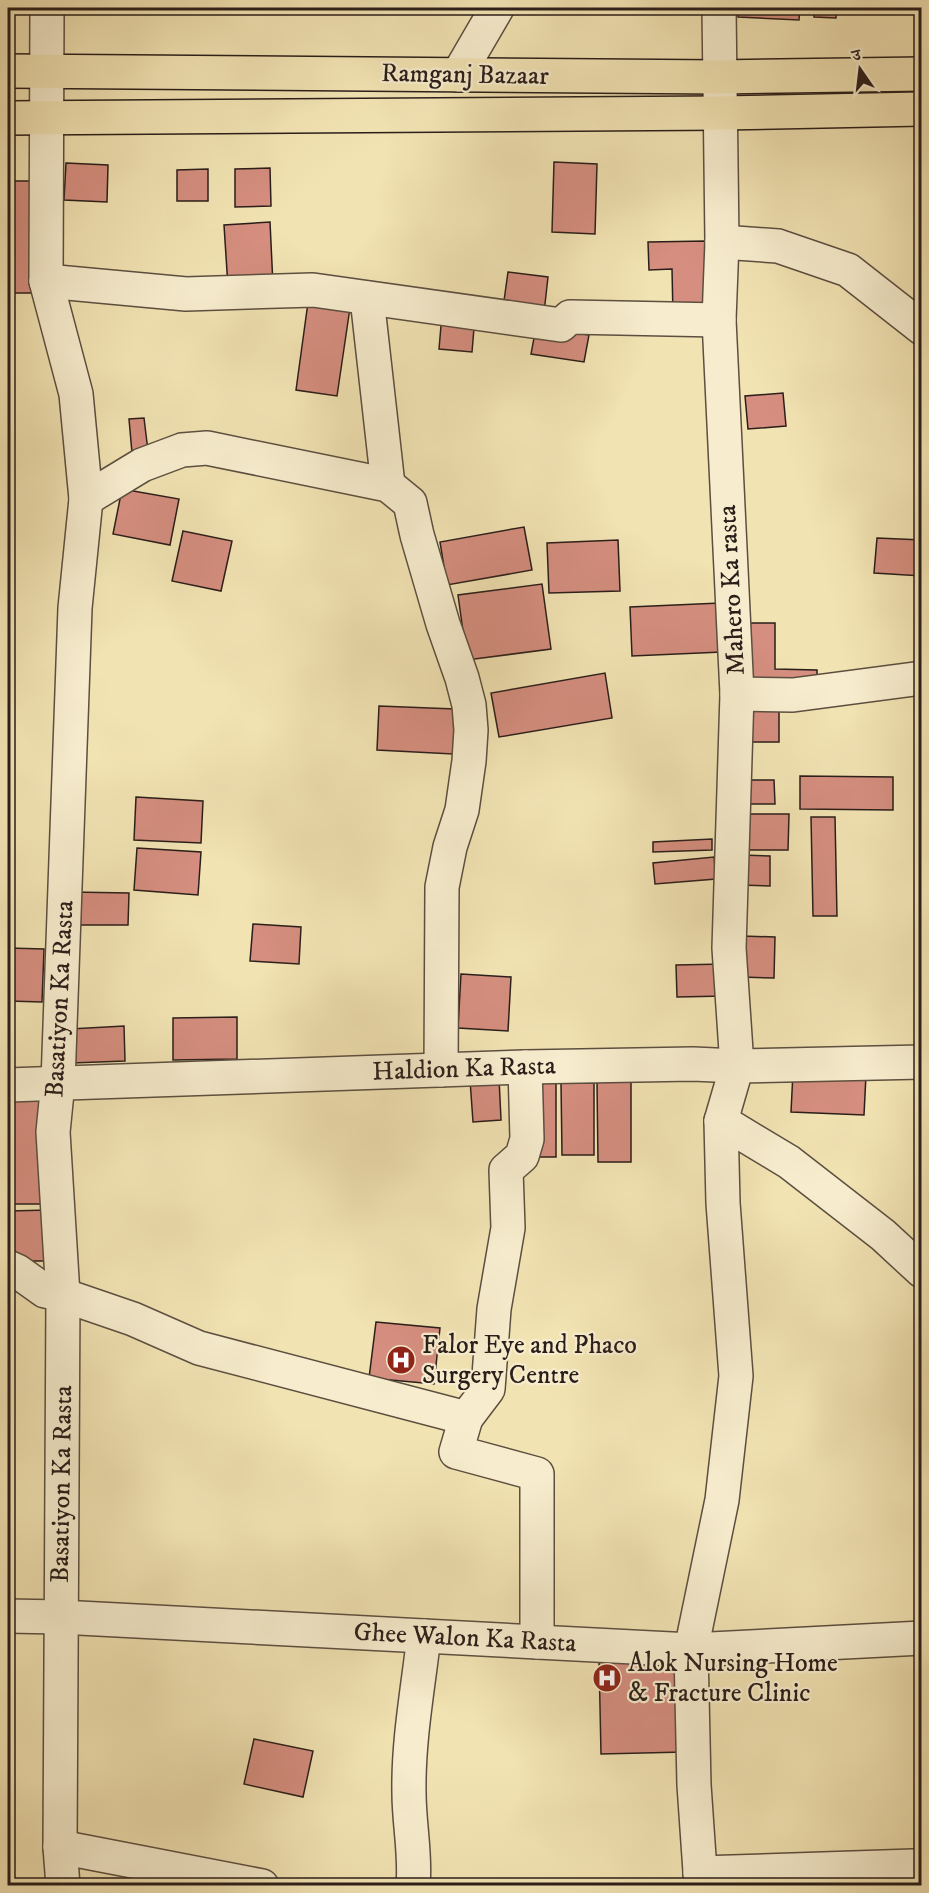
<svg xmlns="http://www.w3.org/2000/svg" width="929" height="1893" viewBox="0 0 929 1893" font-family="'IM FELL DW Pica','Noto Serif Devanagari',serif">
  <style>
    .building { fill: #d58e7f; stroke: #2a1e1a; stroke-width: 1.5 }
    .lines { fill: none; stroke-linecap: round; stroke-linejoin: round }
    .minor-casing { stroke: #5c4f40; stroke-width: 36 }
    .major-casing { stroke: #2a1e1a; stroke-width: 36 }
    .minor { stroke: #f7edce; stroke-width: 33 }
    .major { stroke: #f2e3b3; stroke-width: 33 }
    .labels { text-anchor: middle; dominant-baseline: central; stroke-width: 4.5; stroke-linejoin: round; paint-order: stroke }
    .street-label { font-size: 26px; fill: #2a1e1a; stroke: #f7edce }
    .poi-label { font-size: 26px; fill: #2a1e1a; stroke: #f7edce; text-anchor: start }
  </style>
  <rect width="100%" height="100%" fill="#f2e3b3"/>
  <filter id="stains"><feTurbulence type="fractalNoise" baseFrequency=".00333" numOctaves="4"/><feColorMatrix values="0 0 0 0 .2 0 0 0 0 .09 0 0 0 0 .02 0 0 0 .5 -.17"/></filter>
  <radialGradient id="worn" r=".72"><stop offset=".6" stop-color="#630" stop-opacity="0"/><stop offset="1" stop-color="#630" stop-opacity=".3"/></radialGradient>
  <g class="building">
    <path d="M 639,8 L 701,8 L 639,12 Z"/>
    <path d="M 738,8 L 800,8 L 799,20 L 738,17 Z"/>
    <path d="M 814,8 L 836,8 L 836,18 L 814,17 Z"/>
    <rect x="864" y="8" width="18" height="3"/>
    <path d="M 554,162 L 597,164 L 595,234 L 552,232 Z"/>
    <path d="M 66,163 L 108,165 L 107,202 L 64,200 Z"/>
    <path d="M 270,168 L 271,206 L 235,207 L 235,169 Z"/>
    <path d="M 208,169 L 208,201 L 177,201 L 177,170 Z"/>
    <path d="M 8,181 L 39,181 L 36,293 L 8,293 Z"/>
    <path d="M 270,222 L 273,285 L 228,287 L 224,225 Z"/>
    <path d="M 706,241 L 707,315 L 673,316 L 672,269 L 649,270 L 648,242 Z"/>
    <path d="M 508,272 L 548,277 L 544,313 L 503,308 Z"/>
    <path d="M 309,295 L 351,301 L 337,396 L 296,390 Z"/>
    <path d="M 442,314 L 475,316 L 472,352 L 439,349 Z"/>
    <path d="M 536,327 L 589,335 L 584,362 L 531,354 Z"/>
    <path d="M 783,393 L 786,426 L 748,429 L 745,396 Z"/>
    <path d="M 144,418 L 148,451 L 132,453 L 129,419 Z"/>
    <path d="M 122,489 L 179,499 L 170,545 L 113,534 Z"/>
    <path d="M 524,527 L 532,570 L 447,585 L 440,542 Z"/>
    <path d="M 183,531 L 232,541 L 221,591 L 172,581 Z"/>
    <path d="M 877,538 L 922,540 L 922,576 L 874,573 Z"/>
    <path d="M 618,540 L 620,591 L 549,593 L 547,543 Z"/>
    <path d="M 542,584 L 551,649 L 467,660 L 458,595 Z"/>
    <path d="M 720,603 L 722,652 L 632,656 L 630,607 Z"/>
    <path d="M 745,623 L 775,623 L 775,669 L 817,670 L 817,690 L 744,689 Z"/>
    <path d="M 605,673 L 612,718 L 499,737 L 491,693 Z"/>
    <path d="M 922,692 L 922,725 L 915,694 Z"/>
    <rect x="748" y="699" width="31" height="43"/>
    <path d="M 379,706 L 455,709 L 453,754 L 377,750 Z"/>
    <path d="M 800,776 L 893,777 L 893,810 L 800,809 Z"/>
    <path d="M 746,780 L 774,780 L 775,804 L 747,804 Z"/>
    <path d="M 136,797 L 203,801 L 201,843 L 134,840 Z"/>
    <path d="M 736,814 L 789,814 L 788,850 L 735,850 Z"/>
    <path d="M 811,817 L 835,817 L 837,916 L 813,916 Z"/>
    <path d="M 712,839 L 712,850 L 653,852 L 653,842 Z"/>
    <path d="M 137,848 L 201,852 L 198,895 L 134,890 Z"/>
    <path d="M 740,855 L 770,856 L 770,886 L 739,885 Z"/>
    <path d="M 714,857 L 716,879 L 655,884 L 653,863 Z"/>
    <path d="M 71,892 L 129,893 L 128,925 L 71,925 Z"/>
    <path d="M 253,924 L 301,927 L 299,964 L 250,961 Z"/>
    <path d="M 742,936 L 775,937 L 774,978 L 741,977 Z"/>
    <path d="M 8,948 L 44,949 L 42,1002 L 8,1001 Z"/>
    <path d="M 724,964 L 725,996 L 677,997 L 676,965 Z"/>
    <path d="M 461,974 L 511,977 L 508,1031 L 458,1028 Z"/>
    <path d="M 237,1017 L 237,1059 L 173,1060 L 173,1018 Z"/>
    <path d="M 124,1026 L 125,1061 L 72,1063 L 70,1029 Z"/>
    <path d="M 8,1035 L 12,1035 L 11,1070 L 8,1070 Z"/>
    <path d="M 793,1072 L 866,1075 L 864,1115 L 791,1112 Z"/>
    <path d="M 499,1078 L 501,1120 L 473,1122 L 470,1080 Z"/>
    <path d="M 631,1081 L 631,1162 L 598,1162 L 597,1082 Z"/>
    <rect x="535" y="1083" width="21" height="74"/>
    <path d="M 561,1083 L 594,1083 L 594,1155 L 562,1155 Z"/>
    <path d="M 8,1097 L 42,1097 L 44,1204 L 8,1204 Z"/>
    <path d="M 50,1210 L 50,1261 L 8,1261 L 8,1211 Z"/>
    <path d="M 376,1322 L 440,1328 L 434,1384 L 369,1378 Z"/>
    <path d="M 682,1658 L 684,1752 L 601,1754 L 599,1659 Z"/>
    <path d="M 254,1739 L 313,1751 L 303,1797 L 244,1784 Z"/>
  </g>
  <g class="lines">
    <g class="minor-casing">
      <g id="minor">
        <path d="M 47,8 L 46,281 L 76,394 L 86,499 L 75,608 L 58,1082 L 53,1132 L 63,1295 L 60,1847 L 63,1886"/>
        <path d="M 458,75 L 497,8"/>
        <path d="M 722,242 L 778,246 L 848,270 L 922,328"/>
        <path d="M 46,281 L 186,294 L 313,290 L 561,325 L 570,317 L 719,320"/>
        <path d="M 367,298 L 388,485"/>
        <path d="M 86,499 L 142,465 L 182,450 L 207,448 L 388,485 L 410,503 L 417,535 L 443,624 L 462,678 L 469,705 L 471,730 L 469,761 L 462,810 L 450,847 L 442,887 L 441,1070"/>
        <path d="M 737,694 L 793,695 L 922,678"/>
        <path d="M 8,1085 L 525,1067 L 693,1064 L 737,1066 L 922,1062"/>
        <path d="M 721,1121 L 789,1162 L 883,1235 L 922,1271"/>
        <path d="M 8,1267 L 17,1271 L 45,1291 L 63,1295 L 133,1319 L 199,1348 L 466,1418 L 488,1389 L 494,1309 L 508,1228 L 506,1170 L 522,1156 L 527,1139 L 525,1067"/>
        <path d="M 466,1418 L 456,1452 L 537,1474 L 537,1642"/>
        <path d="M 8,1616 L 60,1617 L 691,1650 L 922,1638"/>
        <path d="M 60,1847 L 262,1886"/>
        <path d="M 700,1873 L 913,1866 L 913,1886"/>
        <path d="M 413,1886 C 416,1855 409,1824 409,1793 C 408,1741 418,1688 424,1636"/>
        <path d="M 701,1886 L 694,1785 L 691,1650 L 722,1500 L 736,1376 L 723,1203 L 721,1121 L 737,1066 L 729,948 L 737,694 L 719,320 L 722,242 L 719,8"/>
      </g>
    </g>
    <g class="major-casing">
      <g id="major">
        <path d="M 8,71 L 719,77 L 922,74"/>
        <path d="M 8,118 L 721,113 L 922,109"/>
      </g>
    </g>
    <use href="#minor" class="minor"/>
    <use href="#major" class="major"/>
  </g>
  <defs>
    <g id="hospital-disc" transform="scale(1.5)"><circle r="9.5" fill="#8f2418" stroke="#f7edce"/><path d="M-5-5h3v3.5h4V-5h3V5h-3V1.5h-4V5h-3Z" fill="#fff"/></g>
  </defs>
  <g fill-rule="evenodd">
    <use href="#hospital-disc" x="401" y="1360"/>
    <use href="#hospital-disc" x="607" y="1678"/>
  </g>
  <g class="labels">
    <g class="street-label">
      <text transform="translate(465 75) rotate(1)">Ramganj Bazaar</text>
      <text transform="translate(732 590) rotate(-93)">Mahero Ka rasta</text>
      <text transform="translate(60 999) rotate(-87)">Basatiyon Ka Rasta</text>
      <text transform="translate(464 1069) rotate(-2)">Haldion Ka Rasta</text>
      <text transform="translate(62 1484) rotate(-89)">Basatiyon Ka Rasta</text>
      <text transform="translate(465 1638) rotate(3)">Ghee Walon Ka Rasta</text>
    </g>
    <g class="poi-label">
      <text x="422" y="1345">Falor Eye and Phaco<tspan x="422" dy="30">Surgery Centre</tspan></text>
      <text x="628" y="1663">Alok Nursing Home<tspan x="628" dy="30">&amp; Fracture Clinic</tspan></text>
    </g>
  </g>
  <rect width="929" height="1893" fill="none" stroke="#f2e3b3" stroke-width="30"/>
  <rect x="9" y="9" width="911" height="1875" fill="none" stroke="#2a1e1a" stroke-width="3"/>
  <rect x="15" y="15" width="899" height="1863" fill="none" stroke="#2a1e1a" stroke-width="1.5"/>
  <g transform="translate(860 69) rotate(346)" stroke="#f7edce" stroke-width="4.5" paint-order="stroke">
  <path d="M0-4.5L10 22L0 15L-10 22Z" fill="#2a1e1a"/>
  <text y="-9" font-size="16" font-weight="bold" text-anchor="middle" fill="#2a1e1a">उ</text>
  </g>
  <rect width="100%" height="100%" filter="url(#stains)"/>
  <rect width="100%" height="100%" fill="url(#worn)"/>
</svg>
